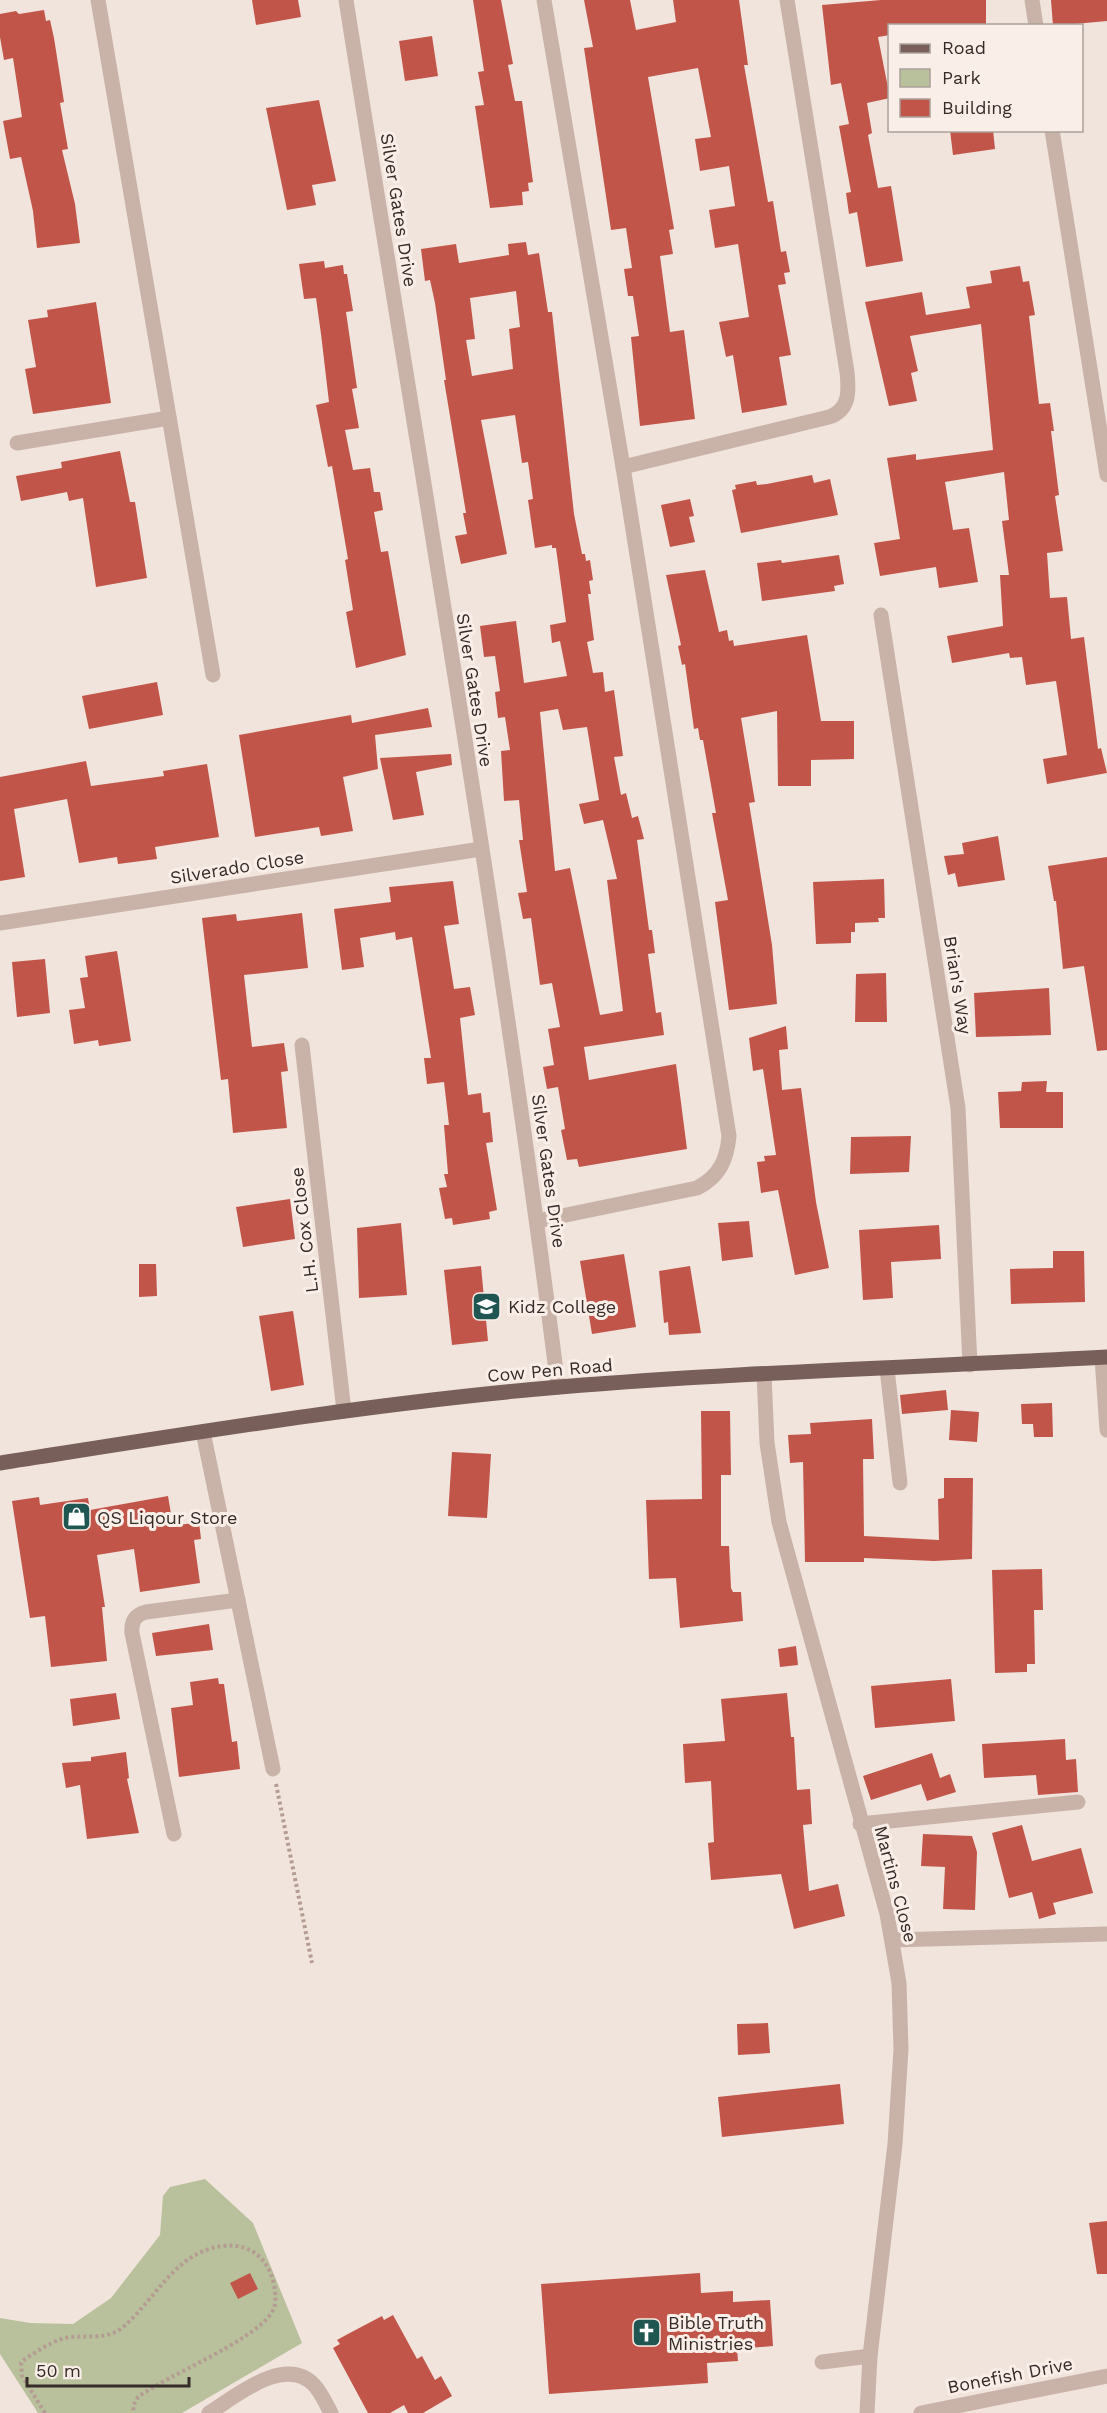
<svg xmlns="http://www.w3.org/2000/svg" width="1107" height="2413" font-family="'Work Sans',sans-serif">
<rect width="100%" height="100%" fill="#f1e4dc"/>
<path fill="#b9c09c" d="M205,2179L253,2223L302,2343L182,2413H38L0,2354V2318L30,2323L73,2324L111,2298L160,2235L163,2196L170,2187Z"/>
<g fill="#c25549" fill-rule="evenodd">
<path d="M252,0H298L301,17L256,25Z"/>
<path d="M473,0H501L513,64L508,65L515,101H522L533,182L528,183L529,191L522,192L523,205L490,208L475,106L484,105L478,72L484,71Z"/>
<path d="M584,0H630L636,30L676,22L673,0H739L748,65H744L768,202L773,201L781,252L786,251L790,272L784,273L786,284L778,285L791,355L779,357L787,405L742,413L733,355L726,357L719,322L749,317L738,244L715,248L709,210L735,206L729,166L700,171L695,139L711,137L698,68L648,77L674,229L669,230L673,254L660,256L670,332L684,330L695,419L640,426L631,337L639,336L633,296H628L624,269L632,268L626,228L611,230L584,48L593,47Z"/>
<path d="M881,0H986V26H890V35L878,37L890,98L867,103L872,133L868,135L878,188L891,186L903,261L866,267L857,212L849,214L846,193L851,192L839,126L849,124L841,83L831,85L822,5Z"/>
<path d="M1051,0H1107V21L1053,26Z"/>
<path d="M44,10L46,21L50,20L54,38L64,102L60,103L68,149L62,150L75,204L80,243L37,248L33,211L21,157L10,159L3,121L22,117L13,58L4,60L0,37V14L16,11L19,14Z"/>
<path d="M432,36L438,76L405,81L399,41Z"/>
<path d="M319,100L336,181L312,185L316,205L287,210L266,108Z"/>
<path d="M950,130H993L995,149L953,155Z"/>
<path d="M526,242L528,255L539,253L548,312H552L574,514L582,554H585L586,561L590,560L593,580L589,581L591,594H588L594,640L587,642L593,673L603,672L605,692L614,690L623,756L614,757L621,795L626,793L632,818L638,816L644,839L637,840L649,930H652L655,953L648,954L656,1013L661,1012L664,1035L584,1047L589,1080L676,1064L687,1149L579,1167L577,1159L567,1160L561,1130L565,1129L558,1087L547,1089L543,1067L554,1065L548,1029L560,1027L552,983L540,985L531,918L523,919L518,893L527,892L519,840H523L519,800L504,801L501,751L510,750L505,717L498,718L495,692L500,691L495,656L484,657L480,626L516,621L524,683L567,676L560,641L552,643L550,625L566,622L556,548H552V545L535,548L528,500L533,499L528,462L522,463L515,415L481,420L507,554L461,564L455,536L467,534L463,513H466L444,380H446L435,303L430,280L425,281L421,249L456,244L459,263L509,255L508,244ZM516,291L520,327L509,329L513,369L472,376L466,340L475,339L470,298ZM558,709L563,730L587,727L599,800L579,804L584,824L603,820L617,879L607,880L623,1011L600,1015L570,868L555,871L540,712Z"/>
<path d="M324,261L325,268L343,265L344,274H347L353,311L346,312L357,388L352,389L359,428L345,430L353,470L370,468L374,492H380L383,510L374,512L381,552L388,551L406,655L356,668L346,612L353,610L345,560L348,559L332,466L328,467L316,405L329,402L321,334L316,298L304,299L299,264Z"/>
<path d="M1020,266L1023,282L1029,281L1035,315L1029,316L1039,404L1050,403L1054,431H1051L1059,495L1055,496L1063,551L1047,553L1050,598L1067,597L1071,639L1084,637L1098,749L1101,748L1107,773L1047,784L1043,759L1067,755L1056,681L1026,685L1022,657L1010,658L1009,653L952,663L947,636L1003,626L1000,575H1009L1002,521L1009,520L1004,472L945,482L953,530L969,528L978,582L939,588L936,567L880,576L874,543L900,539L887,458L916,454V460L993,450L981,324L910,336L918,371L911,373L917,401L889,406L865,302L922,292L926,315L970,308L966,287L992,283L990,271Z"/>
<path d="M96,302L111,403L33,414L25,369L36,367L28,320L48,317L47,310Z"/>
<path d="M120,451L130,502H135L147,578L96,587L83,498L69,501L67,492L21,501L16,476L62,468L61,462Z"/>
<path d="M812,475L814,483L830,479L838,515L741,533L732,490L736,489L735,485L756,481L757,485L767,484Z"/>
<path d="M690,499L694,516L689,517L695,542L670,547L661,505Z"/>
<path d="M839,555L844,584L834,586L835,591L762,601L757,563L781,560L782,563Z"/>
<path d="M705,570L719,632L727,630L729,641L733,640L734,646L807,635L821,721H854V759L811,760V786H778L777,711L741,718L755,802L749,803L772,945L777,1004L729,1010L715,902L728,900L712,813H716L703,740H700L698,728L694,729L685,664L682,665L678,646L681,645L666,575Z"/>
<path d="M157,682L163,715L89,729L82,696Z"/>
<path d="M428,708L432,727L375,735L378,769L343,777L353,831L321,836L319,827L255,837L239,735L351,715L352,723Z"/>
<path d="M451,754L452,765L416,772L424,815L393,820L380,758Z"/>
<path d="M86,761L91,786L164,776L163,771L207,764L219,837L155,847L157,859L118,864L117,857L79,863L67,799L14,809L25,877L0,881V777Z"/>
<path d="M998,836L1005,880L958,887L955,873L948,875L944,856L964,854L962,843Z"/>
<path d="M1107,857V1050L1097,1051L1084,966L1063,969L1056,901H1054L1048,866Z"/>
<path d="M884,879L885,918H878L879,922L855,923V932H851V943L816,944L813,882Z"/>
<path d="M453,881L459,924L444,926L454,989L470,987L475,1015L460,1018L468,1095L481,1093L483,1113L490,1112L493,1142L486,1143L497,1210L489,1212L490,1219L453,1225L452,1218L445,1219L439,1188L447,1187L444,1174H448L444,1125H449L444,1082L427,1084L424,1058H431L412,937L396,940L395,932L360,938L364,967L342,970L334,909L391,902L389,887Z"/>
<path d="M302,913L308,968L244,975L252,1047L284,1043L288,1071L281,1072L287,1128L233,1133L228,1079L221,1080L202,918L236,914L237,921Z"/>
<path d="M117,951L131,1041L99,1046L98,1040L74,1044L69,1010L85,1008L80,978L88,977L85,956Z"/>
<path d="M45,959L50,1013L17,1017L12,962Z"/>
<path d="M886,973L887,1022H855L856,974Z"/>
<path d="M1049,988L1051,1035L976,1037L974,993Z"/>
<path d="M786,1026L788,1049L779,1050L782,1090L801,1088L816,1202L829,1268L795,1275L778,1190L761,1193L757,1162L765,1161L764,1156L776,1155L763,1069L753,1071L749,1038Z"/>
<path d="M1047,1081L1046,1092H1063V1128H1000L998,1092L1021,1091L1022,1082Z"/>
<path d="M911,1136L909,1172L850,1174L851,1137Z"/>
<path d="M290,1199L295,1239L243,1247L236,1207Z"/>
<path d="M749,1221L753,1257L722,1261L718,1223Z"/>
<path d="M401,1223L407,1295L359,1298L357,1228Z"/>
<path d="M939,1225L941,1259L891,1262L893,1298L863,1300L859,1230Z"/>
<path d="M1053,1251H1084L1085,1302L1011,1304L1010,1269L1053,1268Z"/>
<path d="M624,1254L636,1327L592,1334L580,1261Z"/>
<path d="M139,1264H156L157,1296L139,1297Z"/>
<path d="M481,1266L488,1341L452,1345L444,1270Z"/>
<path d="M690,1266L701,1333L669,1335L668,1322L664,1323L659,1271Z"/>
<path d="M293,1311L304,1385L271,1391L259,1316Z"/>
<path d="M946,1390L948,1410L902,1414L900,1395Z"/>
<path d="M1052,1403L1053,1437H1034L1033,1424H1022L1021,1404Z"/>
<path d="M951,1410L979,1412L977,1442L949,1440Z"/>
<path d="M701,1411H730L731,1475H721V1546H729L731,1588L733,1592H741L743,1621L680,1628L676,1578L649,1579L646,1500L702,1499Z"/>
<path d="M872,1419L874,1459H863L864,1536L939,1540L938,1499L944,1498V1478H973L972,1559L934,1561L864,1558V1562H805L803,1462L790,1463L788,1435L811,1434L810,1423Z"/>
<path d="M452,1452L491,1454L487,1518L448,1516Z"/>
<path d="M168,1496L173,1526L199,1522L201,1539L194,1540L200,1583L140,1592L134,1549L97,1555L105,1607H102L107,1661L51,1667L45,1616L30,1618L12,1501L39,1497L40,1505L88,1498L90,1510Z"/>
<path d="M1042,1569L1043,1610H1034L1035,1664H1027V1672L995,1673L992,1570Z"/>
<path d="M209,1624L213,1650L156,1656L152,1633Z"/>
<path d="M796,1646L798,1665L780,1667L778,1649Z"/>
<path d="M218,1678L219,1684H224L232,1742L237,1741L240,1769L179,1777L171,1708L193,1705L190,1682Z"/>
<path d="M951,1679L955,1721L875,1728L871,1686Z"/>
<path d="M116,1693L120,1719L73,1726L70,1699Z"/>
<path d="M787,1693L791,1737H794L797,1790L810,1789L812,1824L803,1825L809,1891L838,1884L845,1916L794,1929L781,1874L711,1880L708,1843L714,1842L711,1781L685,1783L683,1744L725,1741L721,1699Z"/>
<path d="M1065,1739L1066,1760L1076,1759L1078,1792L1038,1795L1036,1775L984,1778L982,1744Z"/>
<path d="M126,1752L129,1778L127,1779L139,1833L87,1839L80,1785L66,1788L62,1763L91,1761V1757Z"/>
<path d="M932,1753L940,1778L950,1774L956,1792L927,1801L921,1784L871,1800L863,1776Z"/>
<path d="M1022,1825L1032,1861L1081,1848L1093,1893L1053,1903L1056,1914L1039,1919L1032,1892L1009,1898L992,1833Z"/>
<path d="M923,1834L972,1836L977,1852L975,1910L943,1909L945,1867L921,1866Z"/>
<path d="M768,2023L770,2053L738,2055L737,2024Z"/>
<path d="M840,2084L844,2124L722,2137L718,2097Z"/>
<path d="M1107,2221V2274H1097L1089,2223Z"/>
<path d="M250,2273L258,2289L238,2299L230,2283Z"/>
<path d="M700,2273L701,2293L733,2291V2302L770,2300L773,2346L737,2349L738,2361L707,2363L708,2383L549,2394L541,2284Z"/>
<path d="M393,2315L417,2359L422,2356L435,2380L441,2376L452,2396L423,2413H408L404,2405L390,2413H368L333,2348L340,2344L337,2340L346,2335L382,2316L384,2320Z"/>
</g>
<g fill="none" stroke-linecap="round" stroke-linejoin="round">
<g stroke="#b59c93" stroke-width="4" stroke-dasharray="3 3" stroke-linecap="butt">
<path d="M276,1784L312,1963"/>
<path d="M45,2413L22,2376L21,2363L25,2359C38,2351 50,2342 65,2338C83,2334 106,2341 122,2328C152,2303 171,2261 209,2249C241,2239 267,2251 274,2285C276,2295 277,2306 270,2315C249,2343 170,2374 138,2397L133,2406L134,2413"/>
</g>
<g stroke="#c9b3a8" stroke-width="15">
<path d="M98,0L213,675"/>
<path d="M346,0C419,462 500,923 558,1387"/>
<path d="M1032,0L1036,26"/>
<path d="M1052,130L1107,475"/>
<path d="M17,443L169,418"/>
<path d="M623,467L829,417C850,410 849,391 847,372L787,0"/>
<path d="M881,615L958,1108L970,1365"/>
<path d="M0,923L481,849"/>
<path d="M302,1045L344,1411"/>
<path d="M537,1221L697,1188C719,1177 727,1160 729,1136L623,467L544,0"/>
<path d="M1102,1358L1107,1430"/>
<path d="M887,1369L900,1483"/>
<path d="M764,1374L767,1443L779,1522L887,1914L899,1983L901,2049L895,2144L870,2356L867,2413"/>
<path d="M203,1432L273,1769"/>
<path d="M860,1824L1078,1802"/>
<path d="M174,1834L132,1633C131,1622 135,1615 146,1612L238,1600"/>
<path d="M892,1940L1107,1934"/>
<path d="M822,2362L870,2356"/>
<path d="M209,2413C235,2397 285,2354 314,2385C321,2392 326,2404 331,2413"/>
<path d="M921,2413L1107,2376"/>
</g>
<path stroke="#785f5a" stroke-width="15" d="M0,1463C186,1434 372,1403 560,1387C742,1372 925,1367 1107,1357"/>
</g>
<defs>
<symbol id="school-square" viewBox="-11 -11 22 22"><rect x="-9" y="-9" width="18" height="18" rx="4" fill="#1f5652" stroke="#f9efe8"/><path d="M0-5L7-2L0 1L-7-2ZM-4 1L0 2.5L4 1V4Q0 6-4 4Z" fill="#fff"/></symbol>
<symbol id="shop-square" viewBox="-11 -11 22 22"><rect x="-9" y="-9" width="18" height="18" rx="4" fill="#1f5652" stroke="#f9efe8"/><path d="M-5-2.5h2.3a2.7 3.5 0 0 1 5.4 0H5L5.5 6h-11ZM-1.5-2.5h3a1.5 2.3 0 0 0-3 0Z" fill="#fff"/></symbol>
<symbol id="church-square" viewBox="-11 -11 22 22"><rect x="-9" y="-9" width="18" height="18" rx="4" fill="#1f5652" stroke="#f9efe8"/><path d="M-1.2-6h2.4v3.5h3.3v2.4h-3.3V6h-2.4V-.1h-3.3v-2.4h3.3Z" fill="#fff"/></symbol>
</defs>
<g fill-rule="evenodd">
<use href="#school-square" x="470" y="1290" width="33" height="33"/>
<use href="#shop-square" x="60" y="1500" width="33" height="33"/>
<use href="#church-square" x="630" y="2316" width="33" height="33"/>
</g>
<g text-anchor="middle" dominant-baseline="central" stroke-width="6" stroke-linejoin="round" paint-order="stroke">
<g font-size="18" fill="#362b28" stroke="#f9efe8">
<text transform="translate(399 210) rotate(81)">Silver Gates Drive</text>
<text transform="translate(475 690) rotate(81)">Silver Gates Drive</text>
<text transform="translate(237 867) rotate(-9)">Silverado Close</text>
<text transform="translate(958 985) rotate(81)">Brian's Way</text>
<text transform="translate(549 1171) rotate(82)">Silver Gates Drive</text>
<text transform="translate(304 1230) rotate(-97)">L.H. Cox Close</text>
<text transform="translate(550 1370) rotate(-5)">Cow Pen Road</text>
<text transform="translate(896 1884) rotate(75)">Martins Close</text>
<text transform="translate(1010 2375) rotate(-11)">Bonefish Drive</text>
</g>
<g font-size="18" fill="#362b28" stroke="#f9efe8" text-anchor="start">
<text x="508" y="1306">Kidz College</text>
<text x="97" y="1517">QS Liqour Store</text>
<text x="668" y="2322">Bible Truth<tspan x="668" dy="21">Ministries</tspan></text>
</g>
</g>
<rect x="888" y="24" width="195" height="108" fill="#f9efe8" stroke="#aba19b" stroke-width="1.5"/>
<rect x="900" y="44" width="30" height="9" fill="#785f5a" stroke="#aba19b" stroke-width="1.5"/>
<text x="942" y="54" font-size="18" fill="#362b28">Road</text>
<rect x="900" y="69" width="30" height="18" fill="#b9c09c" stroke="#aba19b" stroke-width="1.5"/>
<text x="942" y="84" font-size="18" fill="#362b28">Park</text>
<rect x="900" y="99" width="30" height="18" fill="#c25549" stroke="#aba19b" stroke-width="1.5"/>
<text x="942" y="114" font-size="18" fill="#362b28">Building</text>
<path d="M27 2377v9h162v-9" fill="none" stroke="#362b28" stroke-width="3"/>
<text x="36" y="2377" font-size="18" fill="#362b28" stroke="#f9efe8" stroke-width="4.5" paint-order="stroke">50 m</text>
</svg>
